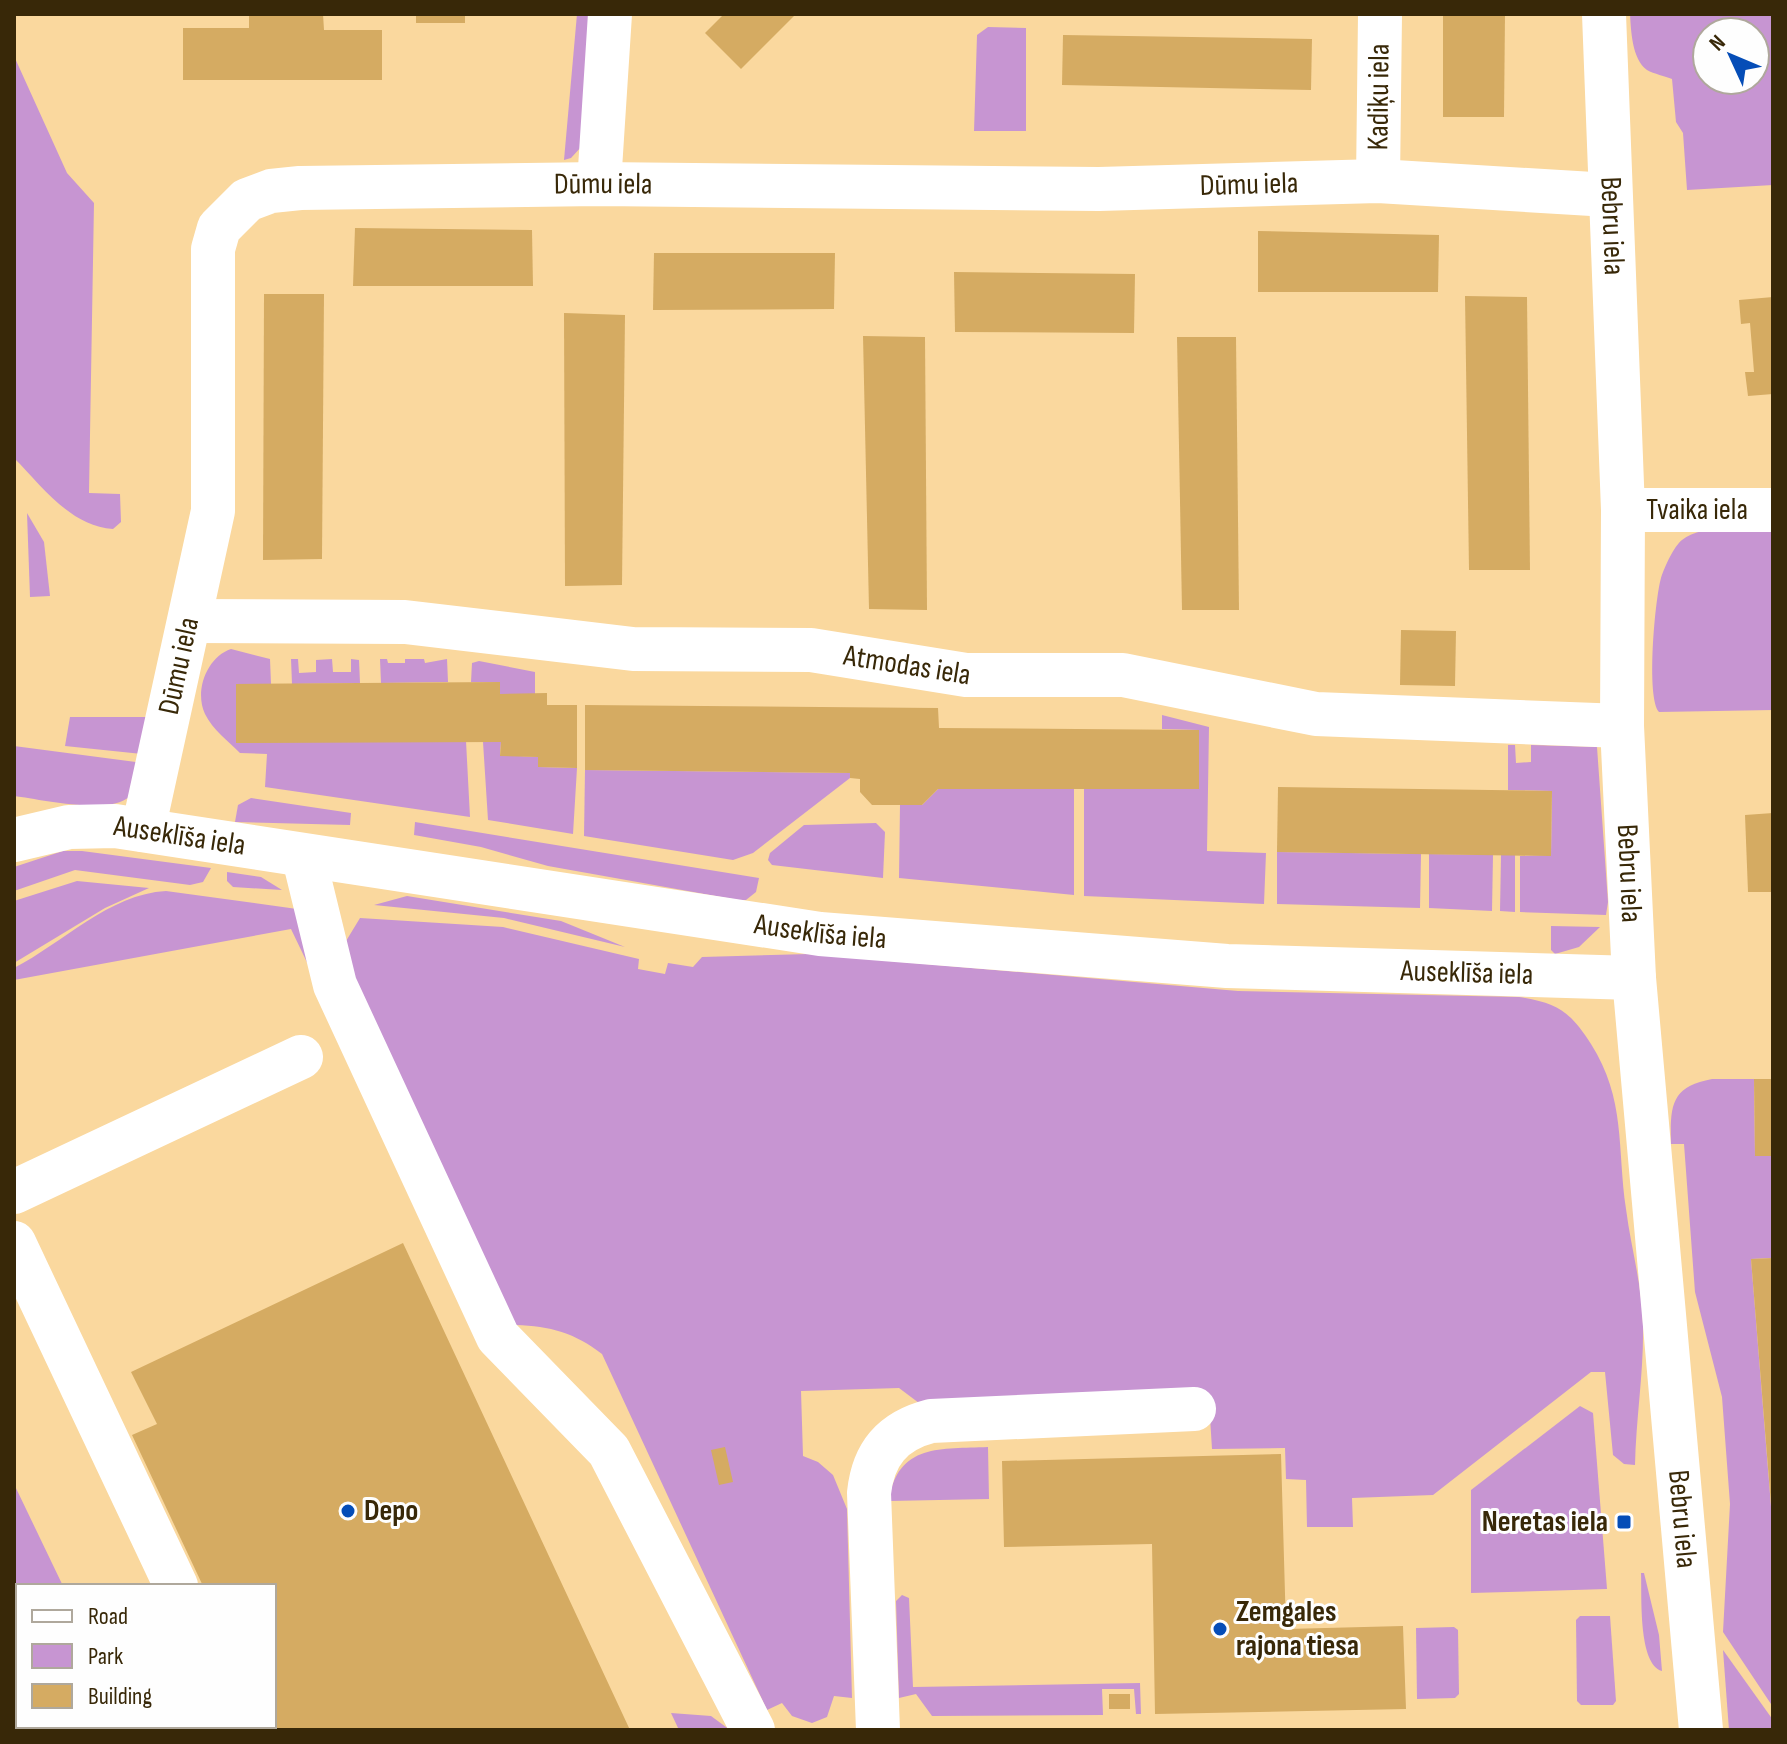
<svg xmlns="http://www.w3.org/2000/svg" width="1787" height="1744" font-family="'Sofia Sans Condensed',sans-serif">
<rect width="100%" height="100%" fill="#fad89e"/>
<g fill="#c795d2" fill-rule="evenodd">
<path d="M577,14H595L582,146L571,158L564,160Z"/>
<path d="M1630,14H1773V185L1687,190L1683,133L1676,122L1672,79C1665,76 1654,74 1647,70C1632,59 1631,31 1630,14ZM1707,32H1755V80H1707Z"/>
<path d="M988,27L1026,28V131H974L977,35Z"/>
<path d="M14,56L67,173L94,203L89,493L120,494L121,522L113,529C70,526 42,486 14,458Z"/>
<path d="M27,513L44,542L50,596L30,597Z"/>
<path d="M1773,530V710L1659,712C1646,697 1655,599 1661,578C1664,568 1674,546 1682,540C1702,523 1748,531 1773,530Z"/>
<path d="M231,649L270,659L271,684L466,741L470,817L265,787L267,754L240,753C228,741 213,730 205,714C194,691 207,657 231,649Z"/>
<path d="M291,659H298L299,673L316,672V660L332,659L333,672H351V659L359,660L360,683L292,684Z"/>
<path d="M380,659H387L388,663H405V659H424L425,663L447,659L448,682L381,683Z"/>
<path d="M479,661L535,672V694H500V682H471L472,663Z"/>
<path d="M1162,715L1209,727L1207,851L1266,853L1264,904L1084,896V789H1199L1198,730L1162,729Z"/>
<path d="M70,717H147L142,754L65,746Z"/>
<path d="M483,742H501L500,755L538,757V767L577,768L573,834L488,820Z"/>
<path d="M1508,745H1515L1516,763L1531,762V745L1597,747L1608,902L1606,915L1520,912V856L1551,855L1552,791L1508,790Z"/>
<path d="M14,746L151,764C144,774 138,787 130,796C110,816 40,799 14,796Z"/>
<path d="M585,770L850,773V778L753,853L733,860L584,836Z"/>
<path d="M938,789H1074V895L899,878L900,805H922Z"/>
<path d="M251,798L351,813L350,825L235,822L238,805Z"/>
<path d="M415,822L759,878L756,892L746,900H738L548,866L481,847L414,835Z"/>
<path d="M876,823L885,832L883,878L772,865L768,860L770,853L804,825Z"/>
<path d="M63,851H82L211,868L203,882L190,885L75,870L14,891V867Z"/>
<path d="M1277,852L1421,854L1420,908L1277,904Z"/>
<path d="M1429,854L1493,855L1492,911L1429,908Z"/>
<path d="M1501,855H1515V912L1500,911Z"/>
<path d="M227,872L261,877L282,890L233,887L227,881Z"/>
<path d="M77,881L149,888L105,908L14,963V901Z"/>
<path d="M166,891L297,909L314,977L291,929L14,980V968C63,943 109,894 166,891Z"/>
<path d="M407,896L561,921L625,947L504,918L374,905Z"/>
<path d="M360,918L503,927L639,959L638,969L665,974L668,963L693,967L702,957L809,954L1238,991L1519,997C1557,1003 1570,1011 1591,1044C1626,1099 1617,1148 1626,1209C1631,1248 1642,1285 1643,1324C1644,1371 1636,1418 1635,1465L1624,1464L1613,1455L1605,1372H1591L1433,1495L1352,1498L1353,1527H1307L1306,1480L1286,1479L1285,1448L1212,1449L1209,1401L923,1406L899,1388L801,1391L803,1456L818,1462L833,1475L847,1509L852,1698L834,1696L827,1717L812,1723L792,1716L782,1703L767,1710L602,1354C575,1333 550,1326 516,1325L348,1000L343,946Z"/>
<path d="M1551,926L1600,927L1579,947L1555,954L1551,950Z"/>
<path d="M1712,1079H1754L1755,1156H1773V1258L1751,1259L1773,1531V1707L1723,1632L1730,1504L1722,1397L1695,1292L1684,1144H1671C1670,1105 1671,1087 1712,1079Z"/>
<path d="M1580,1406L1593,1413L1607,1589L1471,1593V1490Z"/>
<path d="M988,1447L989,1499L889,1501C897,1443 942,1449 988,1447Z"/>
<path d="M14,1484L63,1586H18V1685L14,1677Z"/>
<path d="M1641,1573H1644L1659,1635L1662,1671C1638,1664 1642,1596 1641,1573Z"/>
<path d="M902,1595L909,1598L913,1687L1140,1683L1141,1714H1136L1134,1689H1102L1103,1715L932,1716L916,1694L899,1698L896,1601Z"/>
<path d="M1580,1616H1610L1616,1701L1613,1705H1581L1577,1701L1576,1620Z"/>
<path d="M1454,1627L1458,1630L1459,1694L1455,1698L1417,1699L1416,1628Z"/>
<path d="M1723,1650L1773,1720V1730H1729Z"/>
<path d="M671,1713L711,1716L730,1730H679Z"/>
</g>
<g fill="#d5ab62">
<path d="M249,14H323L324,30H382V80H183V28H249Z"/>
<rect x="416" y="14" width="49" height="9"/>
<path d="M724,14H796L741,69L705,33Z"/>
<path d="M1443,14H1505L1504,117H1443Z"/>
<path d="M1063,35L1312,39L1311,90L1062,85Z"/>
<path d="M355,228L532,230L533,286H353Z"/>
<path d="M1258,231L1439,235L1438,292H1258Z"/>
<path d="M654,253H835L834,309L653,310Z"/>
<path d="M954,272L1135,274L1134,333L955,332Z"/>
<path d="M264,294H324L322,559L263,560Z"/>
<path d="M1465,296L1527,297L1530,570H1469Z"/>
<path d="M1773,297V394L1748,396L1745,372H1754L1750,323L1741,324L1739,300Z"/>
<path d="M564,313L625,315L622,585L565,586Z"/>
<path d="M863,336L925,337L927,610L869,609Z"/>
<path d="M1177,337H1236L1239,610H1182Z"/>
<path d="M1401,630L1456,631L1455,686L1400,685Z"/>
<path d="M500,682V694L547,693V705H577V768L538,767V757L500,756L501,742L236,743V684Z"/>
<path d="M585,705L938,708L939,728L1199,730V789H938L922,805H872L860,792V779L850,778V773L585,770Z"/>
<path d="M1278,787L1552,791L1551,856L1277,852Z"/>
<path d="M1773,813V892H1748L1745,815Z"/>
<path d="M1754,1079H1773V1156H1755Z"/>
<path d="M403,1243L630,1730H271L274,1586H203L132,1435L157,1424L131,1372Z"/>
<path d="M1773,1258V1504H1771L1751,1259Z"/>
<path d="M725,1447L733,1482L719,1485L711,1450Z"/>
<path d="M1281,1454L1286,1629L1403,1626L1406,1709L1155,1714L1152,1544L1004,1547L1002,1461Z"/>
<rect x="1109" y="1694" width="21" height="15"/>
</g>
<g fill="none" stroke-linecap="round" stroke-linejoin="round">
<g stroke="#fff" stroke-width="44">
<path id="s1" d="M1604,14L1623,510L1622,726L1634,978L1701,1730"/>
<path id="s2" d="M1378,181L1380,14"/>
<path d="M599,184L610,14"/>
<path id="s3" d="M1623,510H1773"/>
<path id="s4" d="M190,621L405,622L633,649L811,650L966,675H1123L1316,714L1622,726"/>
<path id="s5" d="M143,830L213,511V249L219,228L247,200L271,191L300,188L599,184L1099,189L1378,181L1609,195"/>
<path id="s6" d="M14,840L69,827L115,826L820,934L1227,966L1634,978"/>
<path d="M304,858L335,985L498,1337L609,1451L753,1730"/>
<path d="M14,1192L301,1057"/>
<path d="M14,1243L176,1586"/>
<path d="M241,1726L243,1730"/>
<path d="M878,1730L869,1493C873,1454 892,1431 931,1421L1194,1409"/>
</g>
</g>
<g fill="#054db7" stroke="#fefefe" stroke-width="3">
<circle cx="348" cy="1511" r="8"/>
<rect x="1616" y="1514" width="16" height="16" rx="4"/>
<circle cx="1220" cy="1629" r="8"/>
</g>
<g text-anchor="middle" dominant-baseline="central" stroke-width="6" stroke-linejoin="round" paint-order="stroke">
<g font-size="30" fill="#382808" stroke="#fefefe">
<text stroke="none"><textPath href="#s2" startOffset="84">Kadiķu iela</textPath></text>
<text stroke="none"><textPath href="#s5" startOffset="1654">Dūmu iela</textPath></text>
<text stroke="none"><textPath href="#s5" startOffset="1008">Dūmu iela</textPath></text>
<text stroke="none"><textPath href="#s1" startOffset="212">Bebru iela</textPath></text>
<text stroke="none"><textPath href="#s3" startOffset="74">Tvaika iela</textPath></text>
<text stroke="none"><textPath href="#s4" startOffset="720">Atmodas iela</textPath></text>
<text stroke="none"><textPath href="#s5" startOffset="168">Dūmu iela</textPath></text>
<text stroke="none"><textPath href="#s6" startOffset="168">Auseklīša iela</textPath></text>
<text stroke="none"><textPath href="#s1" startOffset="860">Bebru iela</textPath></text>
<text stroke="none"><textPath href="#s6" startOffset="816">Auseklīša iela</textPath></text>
<text stroke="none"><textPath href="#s6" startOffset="1464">Auseklīša iela</textPath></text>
<text stroke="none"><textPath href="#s1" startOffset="1508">Bebru iela</textPath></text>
</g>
<g font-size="30" font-weight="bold" fill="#382808" stroke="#fefefe" text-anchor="start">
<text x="364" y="1511">Depo</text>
<text x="1608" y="1522" text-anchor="end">Neretas iela</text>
<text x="1236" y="1612">Zemgales<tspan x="1236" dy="34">rajona tiesa</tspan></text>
</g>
</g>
<rect width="1787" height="1744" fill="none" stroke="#382808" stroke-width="32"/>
<rect x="16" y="1584" width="260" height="144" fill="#fefefe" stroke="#afa89c" stroke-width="2"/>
<rect x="32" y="1610" width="40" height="12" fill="#ffffff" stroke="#afa89c" stroke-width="2"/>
<text x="88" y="1624" font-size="24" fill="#382808">Road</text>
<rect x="32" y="1644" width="40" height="24" fill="#c795d2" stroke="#afa89c" stroke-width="2"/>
<text x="88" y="1664" font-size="24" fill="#382808">Park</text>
<rect x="32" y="1684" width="40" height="24" fill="#d5ab62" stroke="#afa89c" stroke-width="2"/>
<text x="88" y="1704" font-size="24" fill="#382808">Building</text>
<g transform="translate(1731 56) rotate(314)"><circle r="38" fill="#fefefe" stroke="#afa89c" stroke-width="2"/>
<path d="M0-6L14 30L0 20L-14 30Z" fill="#054db7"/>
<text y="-12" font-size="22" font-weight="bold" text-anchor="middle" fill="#382808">N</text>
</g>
</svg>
